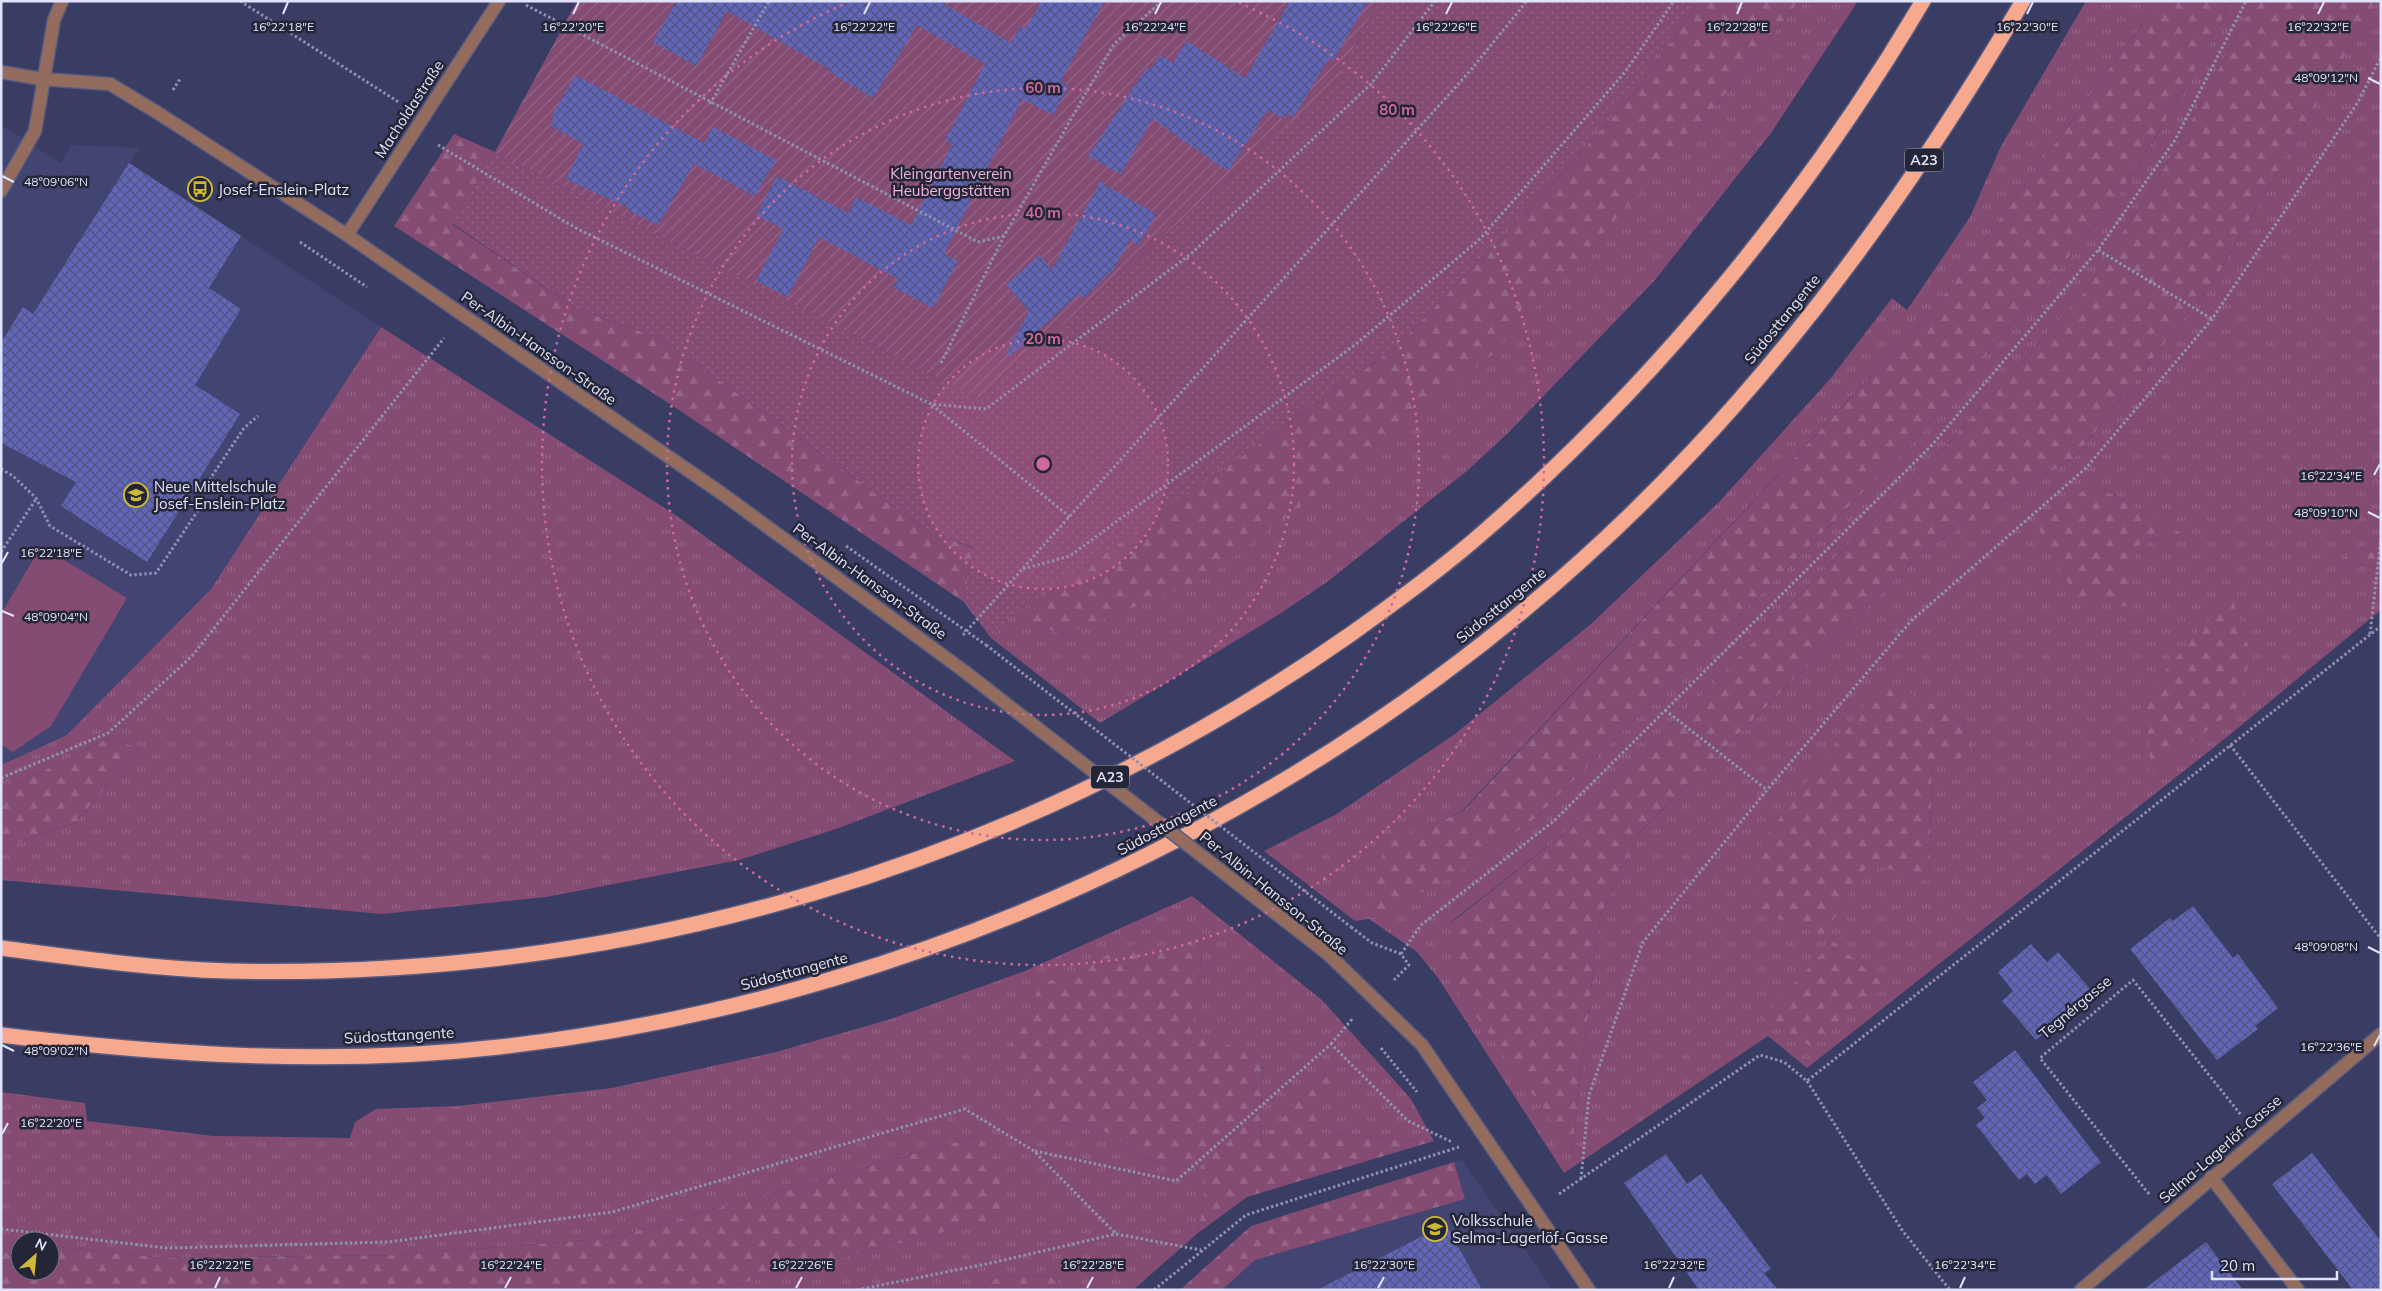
<svg xmlns="http://www.w3.org/2000/svg" width="2382" height="1291" font-family="Mulish,sans-serif">
<defs>
<pattern id="grass-tufts" width="24" height="20" patternUnits="userSpaceOnUse" patternTransform="scale(1.25)"><rect width="24" height="20" fill="#844b73"/><path d="M3 7l-1-3M5 7V3M7 7l1-3M15 17l-1-3M17 17v-4M19 17l1-3" fill="none" stroke="#956588"/></pattern>
<pattern id="forest-firs" width="22" height="20" patternUnits="userSpaceOnUse" patternTransform="scale(1.25)"><rect width="22" height="20" fill="#844b73"/><path d="M5 1l3.5 6h-7zM16 11l3.5 6h-7z" fill="#956588"/></pattern>
<pattern id="park-dots" width="8" height="8" patternUnits="userSpaceOnUse" patternTransform="scale(1.25)"><rect width="8" height="8" fill="#844b73"/><path d="M2 2h.1M6 6h.1" fill="none" stroke="#956588" stroke-width="1.8" stroke-linecap="round"/></pattern>
<pattern id="garden-furrows" width="10" height="10" patternUnits="userSpaceOnUse" patternTransform="scale(1.25)"><rect width="10" height="10" fill="#844b73"/><path d="M-1 1l2-2M0 10L10 0M9 11l2-2" fill="none" stroke="#956588"/></pattern>
<pattern id="building-cross-hatch" width="8" height="8" patternUnits="userSpaceOnUse" patternTransform="scale(1.25)"><rect width="8" height="8" fill="#6266b8"/><path d="M0 0l8 8M0 8l8-8" fill="none" stroke="#525582"/></pattern>
</defs>
<rect width="100%" height="100%" fill="#3a3d63"/>
<g fill="#424572">
<path d="M1,125L60,163L72,145L140,148L129,163L381,327L211,589L67,735L1,765Z"/>
<path d="M1462,1160L1553,1290H1222L1255,1260L1465,1199L1454,1162Z"/>
</g>
<g fill="url(#grass-tufts)" fill-rule="evenodd">
<path d="M1378,1H1700L1638,89L1532,207L1395,348L1017,617L1064,635L1695,132L1799,1H1858L1771,133L1655,280L1506,435L1467,471L1327,582L1278,615L1100,723L991,638L964,602L973,547L928,531L495,152L979,399L1334,85Z"/>
<path d="M2086,1H2159L1935,308L1461,812L1385,844L1538,816L1919,436L2115,201L2182,94L2232,1H2255L2177,148L2084,293L1951,441L1568,830L1451,922L1572,1149L1600,917L1639,833L1924,550L2076,456L2217,276L2376,1H2381V539L2336,562L2381,568V610L2227,737L1807,1068L1768,1036L1564,1173L1438,978L1417,952L1369,919L1355,921L1264,851L1335,815L1455,734L1591,624L1720,501L1830,379L1892,298L1907,310L1970,217L2001,146ZM2093,484L2180,533L2137,546ZM1961,718L1976,754L1932,763L1929,881L1869,862Z"/>
<path d="M381,327L674,514L1015,761L836,829L739,860L546,897L382,914L1,880V848L75,823L140,748L109,738L1,792V765L67,735L211,589Z"/>
<path d="M1192,896L1322,1000L1411,1099L1434,1141L1317,1133L1333,1065L1260,1143L1263,1060L1190,1028L1202,956L1046,1118L1112,1134L1141,1158L1209,1170L1198,1233L1133,1290H1059L1056,1277L1000,1275L981,1290H716L997,1218L978,1136L611,1238L400,1255L165,1258L50,1246V1241H20V1243L1,1241V1092L85,1103L87,1121L214,1136L350,1138L355,1122L376,1109L458,1106L612,1088L776,1052L891,1019L1025,971Z"/>
</g>
<g fill="url(#forest-firs)">
<path d="M1700,1H1799L1695,132L1492,355L1209,577L1064,635L1016,617L1395,348L1532,207L1638,89Z"/>
<path d="M2159,1H2232L2182,94L2115,201L1919,436L1538,816L1452,877L1369,919L1385,843L1462,812L1935,308Z"/>
<path d="M2255,1H2376L2217,276L2076,456L1924,550L1639,833L1600,917L1572,1149L1460,994L1451,923L1568,830L1951,441L2084,293L2177,148Z"/>
<path d="M454,134L495,152L452,224L575,308L662,339L928,531L973,548L964,602L670,404L394,226Z"/>
<path d="M2093,484L2181,533L2137,546L2128,607L2077,599L2036,524Z"/>
<path d="M2381,539V568L2335,562Z"/>
<path d="M2231,594L2250,652L2241,705L2151,772L2145,694Z"/>
<path d="M1883,680L1961,718L1976,754L1932,764L1929,881L1869,863L1823,935L1754,910L1761,843Z"/>
<path d="M109,738L140,748L75,823L1,848V792Z"/>
<path d="M1833,941L1886,986L1810,1046L1764,1017Z"/>
<path d="M1133,944L1202,955L1191,1028L1263,1060L1260,1142L1334,1064L1318,1133L1434,1141L1247,1197L1198,1233L1208,1170L1141,1158L1112,1134L1045,1118L1010,1045L1041,985Z"/>
<path d="M978,1136L1006,1171L998,1218L716,1290H1V1241L20,1243V1271H50V1246L165,1258L400,1255L611,1238Z"/>
<path d="M1454,1162L1465,1199L1255,1260L1222,1290H1180L1251,1226Z"/>
<path d="M1000,1275L1056,1277L1059,1290H981Z"/>
</g>
<path fill="url(#park-dots)" d="M1378,1H1694L1633,88L1527,207L1390,348L1011,617L991,638L964,602L973,547L928,531L662,339L575,308L452,223L495,152L979,399L1334,85Z"/>
<path fill="url(#garden-furrows)" d="M577,1H1378L1334,85L979,399L495,152Z"/>
<path fill="#844b73" d="M41,546L127,598L51,726L13,752L1,745V614Z"/>
<g fill="url(#building-cross-hatch)">
<path d="M676,1H939L1011,43L1020,26L1025,28L1030,22L1041,1H1104L1061,81L1069,86L1053,115L1022,99L944,254L958,261L933,308L893,287L898,279L819,237L788,297L756,281L783,229L756,215L777,176L848,213L856,197L911,225L952,144L945,140L985,64L917,25L873,98L828,71L829,69L727,11L696,66L653,42Z"/>
<path d="M1290,1H1368L1333,61L1329,58L1294,117L1287,113L1284,119L1268,110L1228,171L1152,119L1121,174L1088,156L1147,67L1150,70L1160,55L1173,63L1186,41L1245,78Z"/>
<path d="M575,75L704,143L713,127L776,160L755,196L694,164L658,225L627,210L629,208L566,179L583,144L550,125L553,119L551,117Z"/>
<path d="M129,163L241,236L209,288L241,309L195,385L240,414L147,562L61,506L76,482L1,443V343L23,307L33,314Z"/>
<path d="M1100,182L1156,214L1139,245L1130,240L1114,269L1083,299L1079,294L1010,356L1006,353L1029,311L1006,285L1039,255L1052,269Z"/>
<path d="M2193,906L2233,958L2238,954L2278,1008L2255,1026L2258,1029L2217,1060L2130,949L2170,918L2173,921Z"/>
<path d="M2031,944L2047,962L2058,952L2092,991L2036,1040L2002,1001L2013,991L1998,972Z"/>
<path d="M2015,1050L2101,1162L2061,1194L2047,1175L2035,1184L2027,1174L2019,1180L1976,1125L1985,1118L1977,1108L1987,1100L1973,1082Z"/>
<path d="M2312,1153L2381,1241V1290H2353L2272,1184Z"/>
<path d="M1666,1154L1687,1184L1701,1174L1771,1269L1764,1273L1778,1290H1699L1624,1183Z"/>
<path d="M1446,1224L1482,1290H1317Z"/>
<path d="M2206,1242L2243,1290H2143Z"/>
</g>
<g fill="none" stroke-linecap="round" stroke-linejoin="round">
<defs>
<g id="minor">
<path d="M1,72L42,79L110,84L158,113L347,235L724,495L964,671"/>
<path d="M1,191L35,131L54,20L62,1"/>
<path d="M347,235L499,1"/>
<path d="M1328,954L1422,1045L1589,1290"/>
<path d="M2211,1177L2298,1290"/>
<path d="M2081,1290L2381,1034"/>
</g>
<g id="highway">
<path d="M1,948C77,958 153,969 229,971C629,980 1023,864 1351,634C1397,601 1444,567 1487,529C1659,379 1807,197 1923,1"/>
<path d="M1,1035C166,1055 333,1066 499,1047C950,996 1382,783 1693,451C1821,315 1928,162 2023,1"/>
</g>
</defs>
<use href="#minor" stroke="#585b7e" stroke-width="15"/>
<use href="#highway" stroke="#585b7e" stroke-width="18"/>
<g stroke="#8e91b0" stroke-width="3" stroke-dasharray="2.5 2.5" stroke-linecap="butt">
<path d="M240,1L400,103"/>
<path d="M526,5L978,242L1004,236L1114,44L1162,1"/>
<path d="M173,90L180,79"/>
<path d="M710,104L769,1"/>
<path d="M438,145L574,227L931,404L986,409L1192,253L1371,84L1435,1"/>
<path d="M300,242L367,287"/>
<path d="M2098,250L2212,319"/>
<path d="M941,363L1004,236"/>
<path d="M932,405L1070,517"/>
<path d="M1,469L13,476L36,498L50,526L131,575L156,573L201,506L206,485L244,428L258,416"/>
<path d="M846,546L986,645"/>
<path d="M1,552L36,499"/>
<path d="M1023,569L1070,556L1356,344L1480,239L1625,72L1674,1"/>
<path d="M2370,634L2381,538"/>
<path d="M963,635L1470,71L1527,1"/>
<path d="M1665,710L1767,790"/>
<path d="M2230,745L2381,939"/>
<path d="M1,778L108,733L192,656L444,338"/>
<path d="M1351,927L1372,943L1401,954L1409,965L1394,980"/>
<path d="M1401,954L1421,925L1555,820L1932,445L2098,250L2175,140L2246,1"/>
<path d="M1331,1044L1353,1018"/>
<path d="M1381,1048L1417,1092"/>
<path d="M1807,1081L1902,1230L1950,1290"/>
<path d="M1035,1151L1176,1181L1331,1044L1408,1121L1452,1142"/>
<path d="M1581,1179L1589,1095L1643,942L1767,790L1911,621L2086,468L2212,319L2358,102L2381,57"/>
<path d="M1559,1194L1760,1055L1784,1062L1807,1081L2381,626"/>
<path d="M2149,1194L2040,1058L2133,980L2241,1115"/>
<path d="M1,1229L167,1248L388,1242L612,1212L965,1109L1034,1151L1116,1234"/>
<path d="M857,1290L991,1263L1116,1234L1201,1250"/>
<path d="M1154,1290L1246,1215L1459,1147"/>
</g>
<use href="#minor" stroke="#946c5e" stroke-width="12"/>
<use href="#highway" stroke="#f7a98f" stroke-width="15"/>
<defs>
<path id="minor-bridge" d="M964,671L1328,954"/>
</defs>
<use href="#minor-bridge" stroke="#585b7e" stroke-width="15" stroke-linecap="butt"/>
<path stroke="#8e91b0" stroke-width="3" stroke-dasharray="2.5 2.5" stroke-linecap="butt" d="M986,645L1351,927"/>
<use href="#minor-bridge" stroke="#946c5e" stroke-width="12"/>
</g>
<path fill="none" stroke="#e0e3fb" stroke-width="2" d="M283,14L288,2M573,14L579,2M864,14L870,2M1155,14L1161,2M1446,14L1452,2M1737,14L1742,2M2027,14L2033,2M2318,14L2324,2M2368,78L2380,84M2,176L14,182M2374,475L2380,464M2368,512L2380,518M2,563L8,552M2,611L14,616M2368,947L2380,953M2,1045L14,1051M2374,1046L2380,1035M2,1134L8,1123M215,1288L220,1277M505,1288L511,1277M796,1288L802,1277M1087,1288L1093,1277M1378,1288L1384,1277M1669,1288L1674,1277M1960,1288L1965,1277"/>
<circle cx="1043" cy="464" r="125" fill="#ce699b" fill-opacity=".12"/>
<g fill="none" stroke="#ce699b" stroke-width="2.5" stroke-dasharray="2.5 5">
<circle cx="1043" cy="464" r="125"/>
<circle cx="1043" cy="464" r="251"/>
<circle cx="1043" cy="464" r="376"/>
<path d="M1239 3A501 501 0 1 1 847 3"/>
</g>
<defs>
<symbol id="bus-ring" viewBox="-11 -11 22 22"><circle r="9.5" fill="#242637" stroke="#ceb837" stroke-width="1.5"/><path d="M-5-6H5V4H4V6H2V4H-2V6H-4V4H-5ZM-3.5-4V0h7V-4ZM-3.5 1.2v1.5H-2V1.2ZM2 1.2v1.5H3.5V1.2Z" fill="#ceb837"/></symbol>
<symbol id="school-ring" viewBox="-11 -11 22 22"><circle r="9.5" fill="#242637" stroke="#ceb837" stroke-width="1.5"/><path d="M0-5L7-2L0 1L-7-2ZM-4 1L0 2.5L4 1V4Q0 6-4 4Z" fill="#ceb837"/></symbol>
</defs>
<g fill-rule="evenodd">
<use href="#bus-ring" x="186" y="175" width="28" height="28"/>
<use href="#school-ring" x="122" y="481" width="28" height="28"/>
<use href="#school-ring" x="1421" y="1215" width="28" height="28"/>
</g>
<g text-anchor="middle" dominant-baseline="central" stroke-width="5" stroke-linejoin="round" paint-order="stroke">
<g fill="#242637" stroke="#a8aac0" stroke-width="1">
<rect x="1905" y="148.5" width="38" height="23" rx="4"/>
<rect x="1091" y="765.5" width="38" height="23" rx="4"/>
</g>
<g font-size="14" font-weight="bold" fill="#e0e3fb">
<text x="1924" y="160">A23</text>
<text x="1110" y="777">A23</text>
</g>
<g font-size="15" fill="#e0e3fb" stroke="#242637">
<text transform="translate(409 109) rotate(-57)">Macholdastraße</text>
<text transform="translate(1782 319) rotate(-51)">Südosttangente</text>
<text transform="translate(539 348) rotate(35)">Per-Albin-Hansson-Straße</text>
<text transform="translate(870 581) rotate(36)">Per-Albin-Hansson-Straße</text>
<text transform="translate(1501 605) rotate(-39)">Südosttangente</text>
<text transform="translate(1167 825) rotate(-28)">Südosttangente</text>
<text transform="translate(1274 893) rotate(39)">Per-Albin-Hansson-Straße</text>
<text transform="translate(794 971) rotate(-15)">Südosttangente</text>
<text transform="translate(2075 1007) rotate(-40)">Tegnérgasse</text>
<text transform="translate(399 1035) rotate(-3)">Südosttangente</text>
<text transform="translate(2220 1149) rotate(-41)">Selma-Lagerlöf-Gasse</text>
</g>
<g font-size="15" fill="#f4b4df" stroke="#242637">
<text x="951" y="173">Kleingartenverein<tspan x="951" dy="17">Heuberggstätten</tspan></text>
</g>
<g font-size="15" fill="#e0e3fb" stroke="#242637" text-anchor="start">
<text x="218" y="189">Josef-Enslein-Platz</text>
<text x="154" y="486">Neue Mittelschule<tspan x="154" dy="17">Josef-Enslein-Platz</tspan></text>
<text x="1452" y="1220">Volksschule<tspan x="1452" dy="17">Selma-Lagerlöf-Gasse</tspan></text>
</g>
</g>
<g font-size="12" text-anchor="middle" fill="#e0e3fb" stroke="#242637" stroke-width="5" stroke-linejoin="round" paint-order="stroke">
<text x="283" y="31">16°22'18"E</text>
<text x="573" y="31">16°22'20"E</text>
<text x="864" y="31">16°22'22"E</text>
<text x="1155" y="31">16°22'24"E</text>
<text x="1446" y="31">16°22'26"E</text>
<text x="1737" y="31">16°22'28"E</text>
<text x="2027" y="31">16°22'30"E</text>
<text x="2318" y="31">16°22'32"E</text>
<text x="2326" y="82">48°09'12"N</text>
<text x="56" y="186">48°09'06"N</text>
<text x="2331" y="480">16°22'34"E</text>
<text x="2326" y="517">48°09'10"N</text>
<text x="51" y="557">16°22'18"E</text>
<text x="56" y="621">48°09'04"N</text>
<text x="2326" y="951">48°09'08"N</text>
<text x="2331" y="1051">16°22'36"E</text>
<text x="56" y="1055">48°09'02"N</text>
<text x="51" y="1127">16°22'20"E</text>
<text x="220" y="1269">16°22'22"E</text>
<text x="511" y="1269">16°22'24"E</text>
<text x="802" y="1269">16°22'26"E</text>
<text x="1093" y="1269">16°22'28"E</text>
<text x="1384" y="1269">16°22'30"E</text>
<text x="1674" y="1269">16°22'32"E</text>
<text x="1965" y="1269">16°22'34"E</text>
</g>
<circle cx="1043" cy="464" r="8" fill="#ce699b" stroke="#242637" stroke-width="2.5"/>
<g font-size="15" text-anchor="middle" font-weight="bold" fill="#ce699b" stroke="#242637" stroke-width="5" stroke-linejoin="round" paint-order="stroke">
<text x="1043" y="93">60 m</text>
<text x="1397" y="115">80 m</text>
<text x="1043" y="218">40 m</text>
<text x="1043" y="344">20 m</text>
</g>
<rect width="2382" height="1291" fill="none" stroke="#e0e3fb" stroke-width="5"/>
<g transform="translate(35 1256) rotate(27)"><circle r="24" fill="#242637" stroke="#6f7285"/>
<path d="M0-4L9 19L0 12L-9 19Z" fill="#ceb837"/>
<text y="-8" font-size="14" font-weight="bold" text-anchor="middle" fill="#e0e3fb">N</text>
</g>
<path d="M2212 1271v8h125v-8" fill="none" stroke="#e0e3fb" stroke-width="2.5"/>
<text x="2220" y="1271" font-size="15" fill="#e0e3fb" stroke="#242637" stroke-width="4" paint-order="stroke">20 m</text>
</svg>
